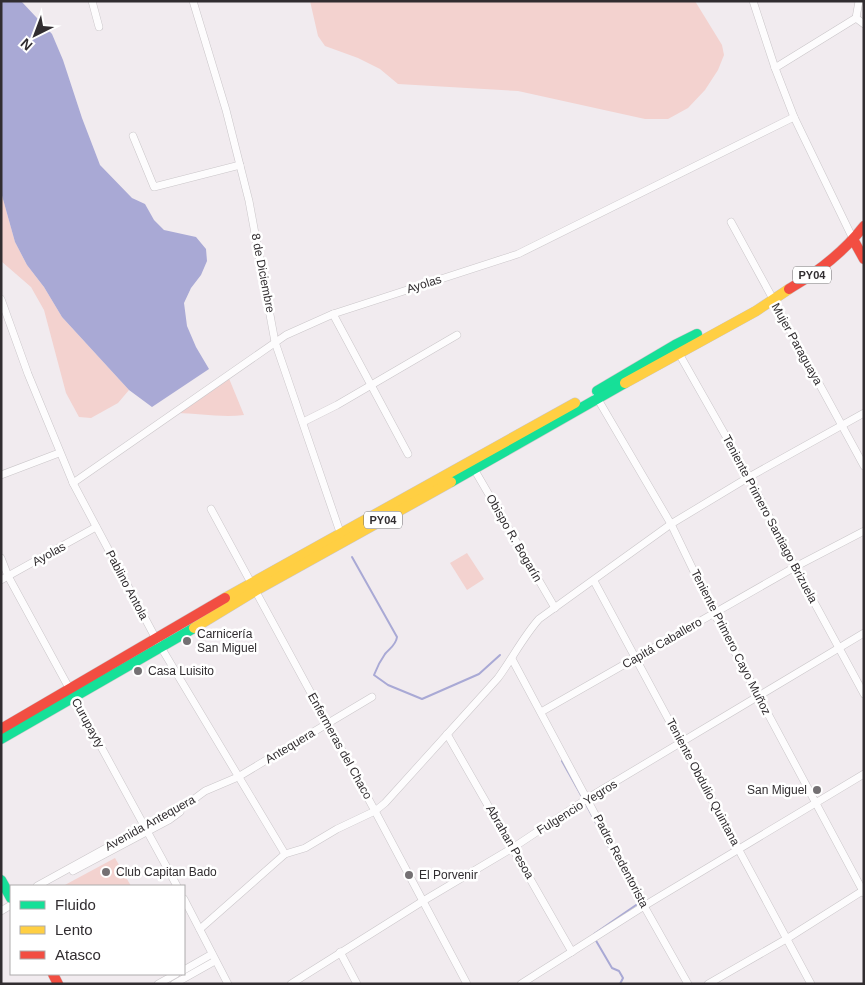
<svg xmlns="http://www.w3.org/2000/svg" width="865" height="985" font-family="Helvetica,sans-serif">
<rect width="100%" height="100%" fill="#f1ebef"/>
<g fill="#f3d2cf">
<path d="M310,1H695L722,45L724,55L718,70L705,90L688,108L668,119H645L518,91L398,84L380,69L358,58L325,46L318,36Z"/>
<path d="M1,192L15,242L27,265L44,287L62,317L129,390L118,403L91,418L79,417L66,393L44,310L31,287L1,261Z"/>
<path d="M228,376L244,415C221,418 198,413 176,413Z"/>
<path d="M467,553L484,579L467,590L450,563Z"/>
<path d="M115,858L131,886H63Z"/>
</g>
<path fill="#a9a9d5" d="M1,1H21L52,34L63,60L82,118L100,165L132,198L145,204L154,220L164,230L196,237L206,249L207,261L201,275L191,288L184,303L187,326L196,347L209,369L152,407L129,390L62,317L44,287L27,265L15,242L1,192Z"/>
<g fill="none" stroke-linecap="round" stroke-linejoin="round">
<g stroke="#a9a9d5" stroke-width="2">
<path d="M352,557L397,637C396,645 390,648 385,654C380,661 377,667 374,675L388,685L422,699L479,674L500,655"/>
<path d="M562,761L581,795"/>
<path d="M587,806L620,868"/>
<path d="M594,934L639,903"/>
<path d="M595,939L612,968L619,971L623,978L620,984"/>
</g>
<defs>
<g id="street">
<path d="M92,1L99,27"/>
<path d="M193,1L226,110L249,201L275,342L341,535"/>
<path d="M753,1L775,68L794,117L854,241"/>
<path d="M856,18L864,24"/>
<path d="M775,68L856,18L859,1"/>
<path d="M133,136L154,187L240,165"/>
<path d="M731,222L864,466"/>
<path d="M1,299L28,374L73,483L156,639L285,854"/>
<path d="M333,314L408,454"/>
<path d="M677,350L749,477L795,567L864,694"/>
<path d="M596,396L671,524L714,613L864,893"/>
<path d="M303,422L337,405L457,335"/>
<path d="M474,469L555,608"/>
<path d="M1,475L59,453"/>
<path d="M73,483L286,335L333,314L518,254L794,117"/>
<path d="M211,509L375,811L467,984"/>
<path d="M1,558L8,576L177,886"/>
<path d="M1,580L96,527"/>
<path d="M594,581L811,984"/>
<path d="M512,659L644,906L688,984"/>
<path d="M541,712L795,567L864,531"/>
<path d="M447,734L572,952"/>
<path d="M73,871L169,820L180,812"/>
<path d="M37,886L166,815L182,808L205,791L238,777L372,697"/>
<path d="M184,899L228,984"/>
<path d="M1,911L11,905"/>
<path d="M200,929L285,854L305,848L337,829L375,811L385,803L498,678C512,659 523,637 539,619L671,524L749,477L864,413"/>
<path d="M340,952L357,984"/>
<path d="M184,970L212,954"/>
<path d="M158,984L176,974"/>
<path d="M174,984L215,961"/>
<path d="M291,984L423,901L514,847L588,798L864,633"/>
<path d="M521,984L644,906L864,774"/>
<path d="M708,984L788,938L864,890"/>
</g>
<g id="fast">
<path d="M597,391L675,345L697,334"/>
<path d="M451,482L625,383"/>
<path d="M1,739L194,628"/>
<path d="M1,880L11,898"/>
</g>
<g id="slow">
<path d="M625,383L756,311L789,289"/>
<path d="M225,598L575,403"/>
<path d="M194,628L255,591L451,482"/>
</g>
<g id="jam">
<path d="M854,241L864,259"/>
<path d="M789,289C818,272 843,253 864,226"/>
<path d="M1,729L225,598"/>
<path d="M53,974L58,984"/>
</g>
</defs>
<use href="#street" stroke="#cac6c9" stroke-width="8"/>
<use href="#fast" stroke="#cac6c9" stroke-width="11"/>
<use href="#slow" stroke="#cac6c9" stroke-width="11"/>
<use href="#jam" stroke="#cac6c9" stroke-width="11"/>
<use href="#street" stroke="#fdfcfd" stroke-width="7"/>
<use href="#fast" stroke="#16e098" stroke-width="10"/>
<use href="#slow" stroke="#ffcf43" stroke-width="10"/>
<use href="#jam" stroke="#f24e42" stroke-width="10"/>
</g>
<g fill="#747073" stroke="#fff" stroke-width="2">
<circle cx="187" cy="641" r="5"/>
<circle cx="138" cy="671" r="5"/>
<circle cx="817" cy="790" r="5"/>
<circle cx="106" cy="872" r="5"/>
<circle cx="409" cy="875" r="5"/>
</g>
<g text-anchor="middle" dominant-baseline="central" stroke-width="5" stroke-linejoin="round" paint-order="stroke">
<g fill="#fff" stroke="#6f6c6e" stroke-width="1">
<rect x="793" y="266.5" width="38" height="17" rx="4"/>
<rect x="364" y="511.5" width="38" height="17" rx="4"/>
</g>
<g font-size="11" font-weight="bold" fill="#312d30">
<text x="812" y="275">PY04</text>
<text x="383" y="520">PY04</text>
</g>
<g font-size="12" fill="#312d30" stroke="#fff">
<text transform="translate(263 273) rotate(79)">8 de Diciembre</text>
<text transform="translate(424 284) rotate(-18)">Ayolas</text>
<text transform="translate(797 344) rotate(61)">Mujer Paraguaya</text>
<text transform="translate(770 519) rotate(62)">Teniente Primero Santiago Brizuela</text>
<text transform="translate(514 538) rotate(60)">Obispo R. Bogarín</text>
<text transform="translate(49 554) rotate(-29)">Ayolas</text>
<text transform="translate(127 585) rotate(62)">Pablino Antola</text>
<text transform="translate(731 642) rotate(63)">Teniente Primero Cayo Muñoz</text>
<text transform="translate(662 643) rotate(-30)">Capitá Caballero</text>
<text transform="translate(88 723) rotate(61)">Curupayty</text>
<text transform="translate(290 746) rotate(-31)">Antequera</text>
<text transform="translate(340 746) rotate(61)">Enfermeras del Chaco</text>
<text transform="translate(703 782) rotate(62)">Teniente Obdulio Quintana</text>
<text transform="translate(577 807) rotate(-32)">Fulgencio Yegros</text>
<text transform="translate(150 823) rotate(-29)">Avenida Antequera</text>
<text transform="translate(510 842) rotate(60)">Abrahan Pesoa</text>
<text transform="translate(621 861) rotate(62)">Padre Redentorista</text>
</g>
<g font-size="12" fill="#312d30" stroke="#fff" text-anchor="start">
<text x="197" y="634">Carnicería<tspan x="197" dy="14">San Miguel</tspan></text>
<text x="148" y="671">Casa Luisito</text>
<text x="807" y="790" text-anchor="end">San Miguel</text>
<text x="116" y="872">Club Capitan Bado</text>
<text x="419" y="875">El Porvenir</text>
</g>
</g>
<rect width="865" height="985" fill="none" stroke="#312d30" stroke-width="5"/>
<rect x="10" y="885" width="175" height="90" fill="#ffffff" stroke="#adabac"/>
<rect x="20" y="901" width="25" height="8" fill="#16e098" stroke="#adabac"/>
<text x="55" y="910" font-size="15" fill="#312d30">Fluido</text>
<rect x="20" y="926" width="25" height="8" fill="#ffcf43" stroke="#adabac"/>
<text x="55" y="935" font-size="15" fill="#312d30">Lento</text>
<rect x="20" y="951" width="25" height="8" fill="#f24e42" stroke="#adabac"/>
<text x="55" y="960" font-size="15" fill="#312d30">Atasco</text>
<g transform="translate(35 35) rotate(222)" stroke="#ffffff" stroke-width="4" paint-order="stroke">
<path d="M0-4L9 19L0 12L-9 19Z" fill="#312d30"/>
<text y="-8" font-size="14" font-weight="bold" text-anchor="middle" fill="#312d30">N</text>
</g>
</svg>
